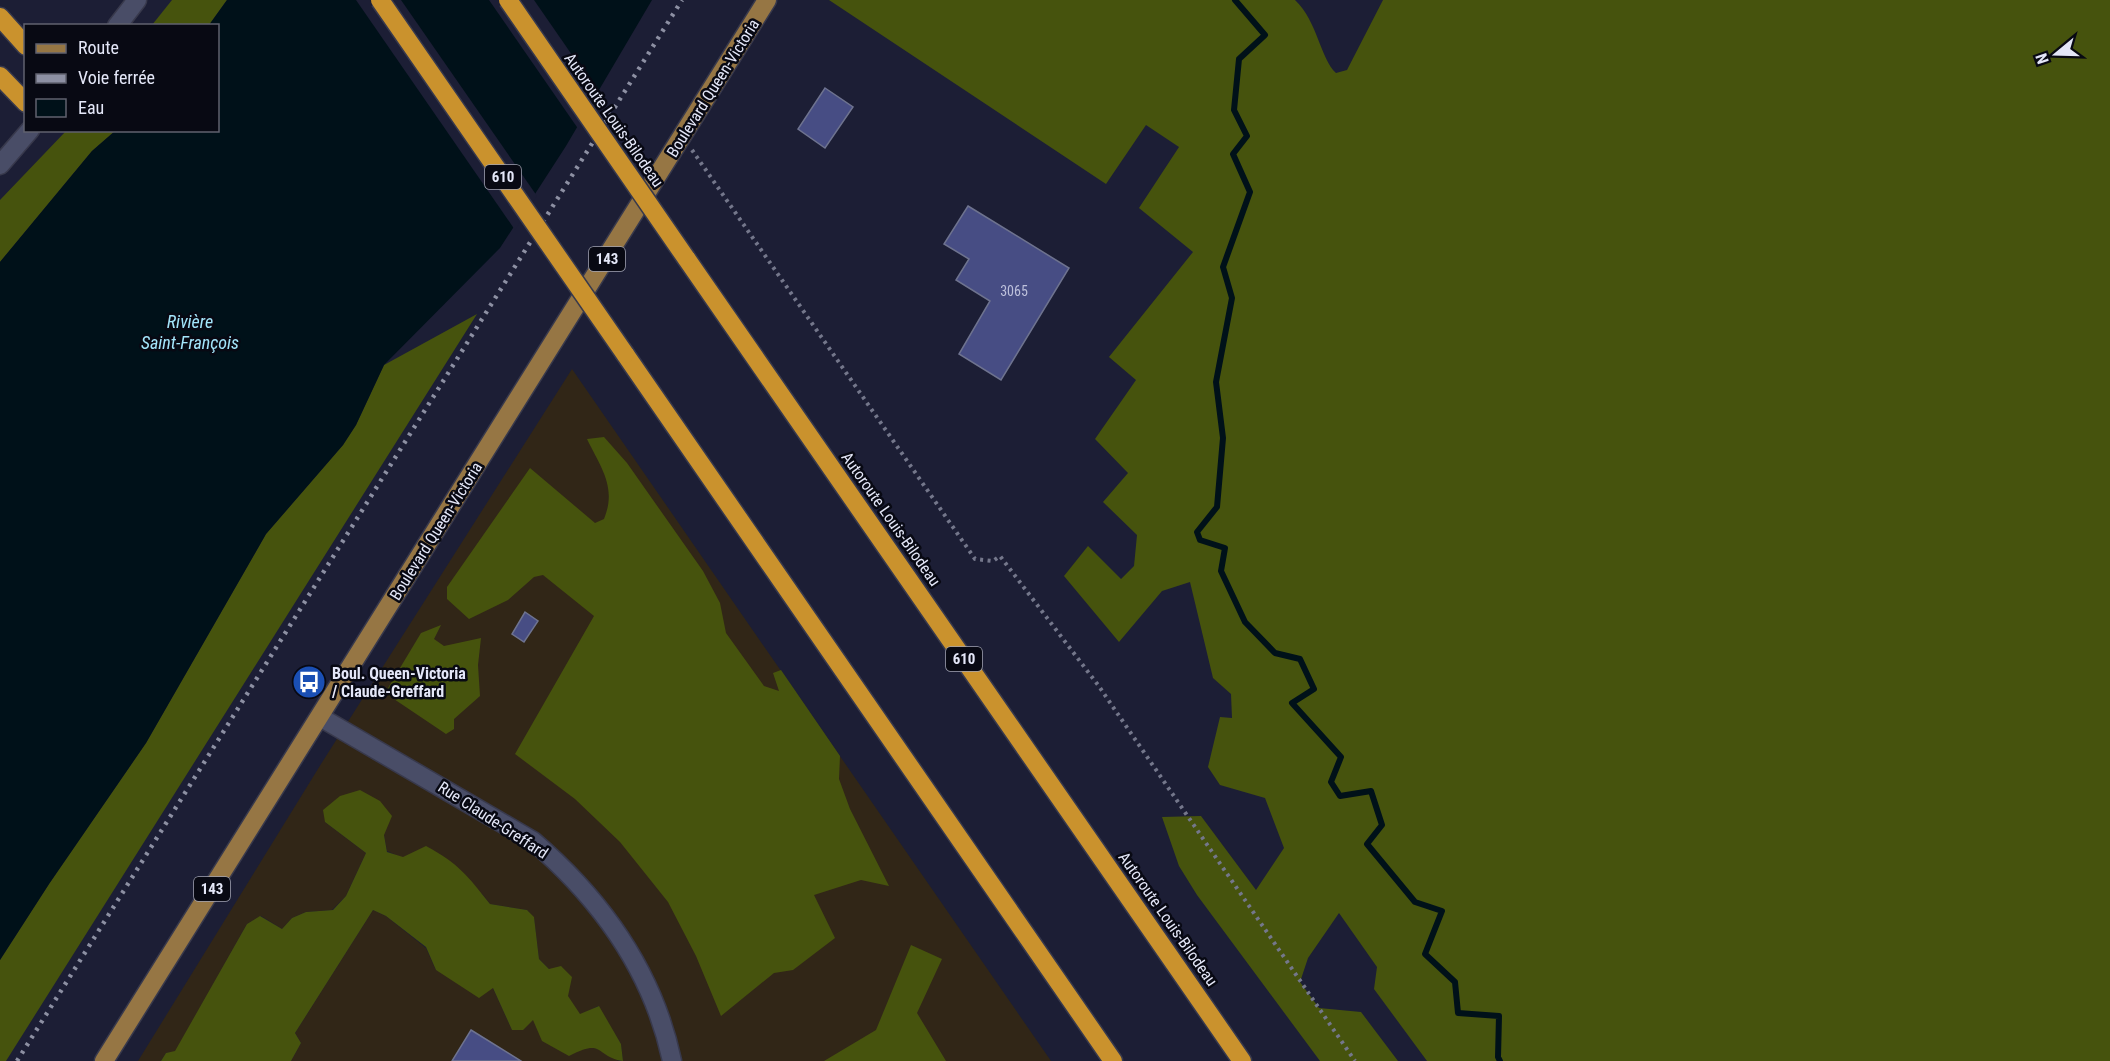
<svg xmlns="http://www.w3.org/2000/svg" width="2110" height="1061" font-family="'Roboto Condensed',sans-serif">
<rect width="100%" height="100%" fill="#1c1e35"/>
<g fill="#312617">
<path d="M572,369L1051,1061H623L621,1044L598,1006L580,1015L549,969L539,959L534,918L527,910L490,904L482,894L387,851L384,835L325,822L366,853L346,896L332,910L306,912L292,918L282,929L261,916L247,924L175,1052L166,1053L161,1061H138L321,764Z"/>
<path d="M373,910L386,916L426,948L436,970L493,988L512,1030L533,1019L587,1047L601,1049L619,1061H291L301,1043L295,1033Z"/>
</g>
<g fill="#46530d">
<path d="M172,0H227L209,25H152Z"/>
<path d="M829,0H1295C1318,22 1320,58 1336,73L1347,70L1383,0H2110V1061H1427L1374,989L1377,967L1339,913L1308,958L1300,982L1319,1008L1361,1012L1398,1061H1320L1197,895L1179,866L1162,817L1201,816L1256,890L1284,848L1265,798L1220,785L1208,767L1220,717L1232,718L1231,694L1213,678L1190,582L1162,591L1119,642L1064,576L1088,546L1121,579L1134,566L1137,535L1103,502L1128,473L1095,439L1136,380L1109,357L1193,252L1139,208L1179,147L1146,125L1106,184Z"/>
<path d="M66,131H115L92,151L0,262V200Z"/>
<path d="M477,314L6,1061H0V960L49,884L146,743L266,534L343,445L356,425L384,365Z"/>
<path d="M604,437L627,463L703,571L720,603L726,633L764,686L779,691L773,673L781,670L840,756L839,779L850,809L889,886L861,880L814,895L835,938L793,970L774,973L721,1016L696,956L668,902L620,842L575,799L515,754L594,616L543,575L534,577L508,600L469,619L447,599V587L530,468L595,523L604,519C617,487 601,468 587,439Z"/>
<path d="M441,625L434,639L444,646L481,638L478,665L480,696L454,719V729L446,734L385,693L421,633Z"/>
<path d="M360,790L380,801L392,816L384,835L387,852L403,857L426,846C459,864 467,875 490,904L527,910L534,917L539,959L549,969L561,966L572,977L568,996L580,1014L599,1006L621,1044L623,1061C595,1057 605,1037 569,1056L542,1041L533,1020L523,1030H512L493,988L479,998L436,970L426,947L386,916L373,910L295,1033L301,1043L291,1061H161L166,1053L175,1051L247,924L260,916L282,929L292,918L306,912L333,910L346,896L366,853L325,822L323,810L340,796Z"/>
<path d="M911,945L942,959L917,1013L946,1061H824L876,1030Z"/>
</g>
<path fill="#001119" d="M227,0H652L566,146L500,248L384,365L356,425L343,445L266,534L146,743L49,884L0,960V262L92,151L115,131L218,130V26L209,25Z"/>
<g fill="#1c1e35">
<path d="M356,0H401L537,196L515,230Z"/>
<path d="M489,0H534L599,94L579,130Z"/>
</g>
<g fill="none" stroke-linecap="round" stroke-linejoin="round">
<path stroke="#001119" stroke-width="6" d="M1235,0L1265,35L1239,59L1234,110L1247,136L1233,154L1250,192L1223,267L1232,298L1216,382L1223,438L1217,507L1197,532L1200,540L1225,548L1221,571L1245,622L1275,653L1300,659L1314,689L1292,703L1341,757L1331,782L1340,796L1371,791L1382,825L1367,844L1415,902L1442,911L1425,954L1455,982L1458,1013L1499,1016L1498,1057L1500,1061"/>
</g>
<g fill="#474d84" stroke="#6e738f" stroke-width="1.5">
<path d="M825,88L853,107L825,148L798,129Z"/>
<path d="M968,206L1069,268L1001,380L959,354L990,301L956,280L969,259L944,244Z"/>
<path d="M525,612L538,621L524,642L512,634Z"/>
<path d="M471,1030L521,1061H452Z"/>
</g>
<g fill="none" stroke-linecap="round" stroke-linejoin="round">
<defs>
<path id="minor" d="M320,717L533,841C602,900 653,971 672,1061"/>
<g id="tertiary">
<path d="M117,26L137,0"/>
<path d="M0,165L30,130"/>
</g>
<path id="primary" d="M104,1061L767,0"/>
<g id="motorway">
<path d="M0,17L26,46"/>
<path d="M0,76L26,103"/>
<path d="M686,258L1242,1061"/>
<path d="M625,354L1113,1061"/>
</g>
</defs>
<use href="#minor" stroke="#38394c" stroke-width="21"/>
<use href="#tertiary" stroke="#38394c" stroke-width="21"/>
<use href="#primary" stroke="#38394c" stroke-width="21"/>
<use href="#motorway" stroke="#38394c" stroke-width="21"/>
<path stroke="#74778b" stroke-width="4" stroke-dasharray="3 4.5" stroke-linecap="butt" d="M692,150L975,559L993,561L1000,556L1098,685L1355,1061"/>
<use href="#minor" stroke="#494d67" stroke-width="18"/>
<use href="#tertiary" stroke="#494d67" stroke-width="18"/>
<use href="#primary" stroke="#967644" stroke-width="18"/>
<use href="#motorway" stroke="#ca922d" stroke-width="18"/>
<path stroke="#8d90a3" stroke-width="4.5" stroke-dasharray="3 6" stroke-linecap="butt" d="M17,1061L682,0"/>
<defs>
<g id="motorway-bridge">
<path d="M380,0L625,354"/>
<path d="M508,0L686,258"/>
</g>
</defs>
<use href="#motorway-bridge" stroke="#38394c" stroke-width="21" stroke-linecap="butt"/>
<use href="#motorway-bridge" stroke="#ca922d" stroke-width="18"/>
</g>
<defs>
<symbol id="bus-disc" viewBox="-11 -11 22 22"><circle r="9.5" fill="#1a4fb4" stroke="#080913"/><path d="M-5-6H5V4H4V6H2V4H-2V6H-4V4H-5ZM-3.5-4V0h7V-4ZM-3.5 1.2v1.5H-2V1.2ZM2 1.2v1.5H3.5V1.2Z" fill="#fff"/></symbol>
</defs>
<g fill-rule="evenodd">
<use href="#bus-disc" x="290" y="663" width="38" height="38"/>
</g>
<g text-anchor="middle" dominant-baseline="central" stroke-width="5" stroke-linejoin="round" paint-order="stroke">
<g font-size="14" fill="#bdc0db">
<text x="1014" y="291">3065</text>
</g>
<g fill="#080913" stroke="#a2a4b3" stroke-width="1.5">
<rect x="485" y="165" width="36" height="24" rx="4.5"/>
<rect x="589" y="247" width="36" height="24" rx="4.5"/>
<rect x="946" y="647" width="36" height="24" rx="4.5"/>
<rect x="194" y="877" width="36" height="24" rx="4.5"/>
</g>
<g font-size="15" font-weight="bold" fill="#e4e7f8">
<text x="503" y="177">610</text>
<text x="607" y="259">143</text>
<text x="964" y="659">610</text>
<text x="212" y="889">143</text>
</g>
<g font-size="16" fill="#e4e7f8" stroke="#080913">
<text transform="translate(713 88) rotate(-58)">Boulevard Queen-Victoria</text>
<text transform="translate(614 120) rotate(55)">Autoroute Louis-Bilodeau</text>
<text transform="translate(891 519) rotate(55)">Autoroute Louis-Bilodeau</text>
<text transform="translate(436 531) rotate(-58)">Boulevard Queen-Victoria</text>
<text transform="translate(493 820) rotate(33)">Rue Claude-Greffard</text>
<text transform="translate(1168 919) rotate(55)">Autoroute Louis-Bilodeau</text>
</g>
<g font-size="16" font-weight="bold" fill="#e4e7f8" stroke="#080913" text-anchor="start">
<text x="332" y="673">Boul. Queen-Victoria<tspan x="332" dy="18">/ Claude-Greffard</tspan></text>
</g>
<g font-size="18" font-style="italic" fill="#a3e5fb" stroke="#080913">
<text x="190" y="321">Rivière<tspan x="190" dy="21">Saint-François</tspan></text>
</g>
</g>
<rect x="24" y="24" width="195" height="108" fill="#080913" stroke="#60626f" stroke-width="1.5"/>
<rect x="36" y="44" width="30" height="9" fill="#967644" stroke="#60626f" stroke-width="1.5"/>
<text x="78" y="54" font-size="18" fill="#e4e7f8">Route</text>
<rect x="36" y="74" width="30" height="9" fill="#8d90a3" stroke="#60626f" stroke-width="1.5"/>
<text x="78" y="84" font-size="18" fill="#e4e7f8">Voie ferrée</text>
<rect x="36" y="99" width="30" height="18" fill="#001119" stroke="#60626f" stroke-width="1.5"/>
<text x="78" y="114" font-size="18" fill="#e4e7f8">Eau</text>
<g transform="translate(2056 54) rotate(251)" stroke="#080913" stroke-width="4.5" paint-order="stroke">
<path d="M0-4.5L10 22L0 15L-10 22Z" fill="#e4e7f8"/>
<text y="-9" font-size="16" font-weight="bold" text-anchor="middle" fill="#e4e7f8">N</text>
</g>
</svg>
